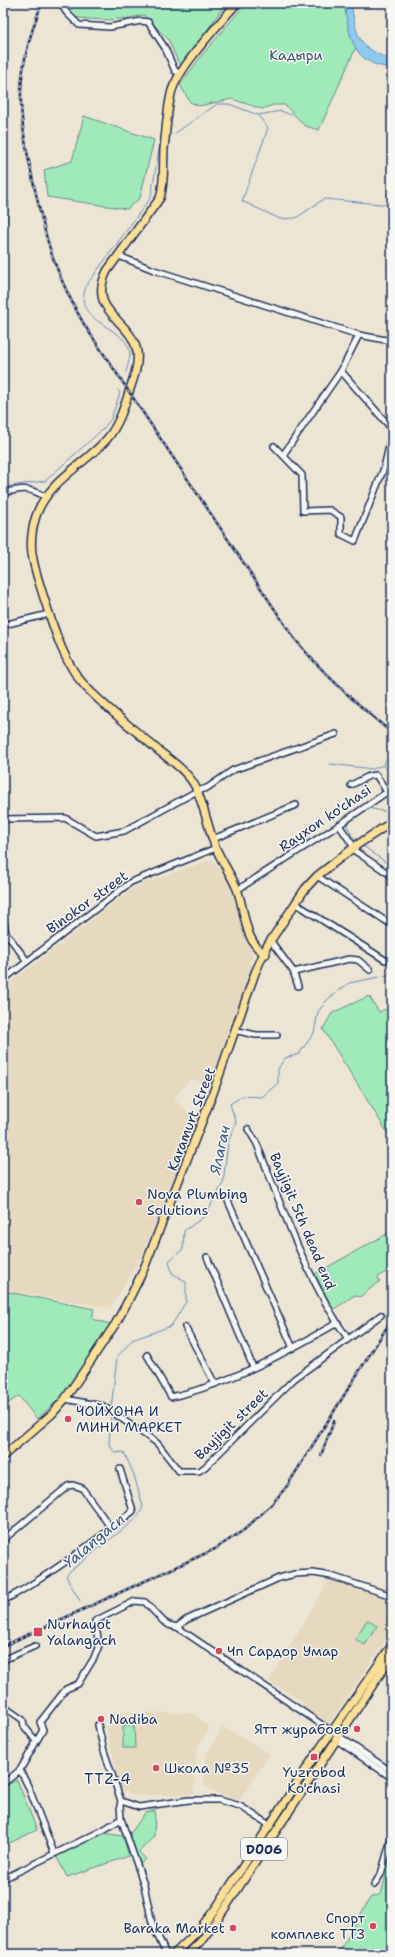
<svg xmlns="http://www.w3.org/2000/svg" width="395" height="1957" font-family="'Shantell Sans',sans-serif">
<rect width="100%" height="100%" fill="#ede5d4"/>
<filter id="ink" filterUnits="userSpaceOnUse"><feTurbulence type="fractalNoise" baseFrequency=".025" numOctaves="2"/><feDisplacementMap in="SourceGraphic" scale="8" xChannelSelector="R" yChannelSelector="G"/><feConvolveMatrix kernelMatrix="1 2 1 2 8 2 1 2 1" color-interpolation-filters="sRGB"/></filter>
<g filter="url(#ink)">
<g fill="#e6d9bf">
<path d="M212,859L229,881L253,957L249,962L254,969L212,1087L191,1078L173,1099L198,1119L147,1247L111,1308L3,1290V988L136,886Z"/>
<path d="M330,1578L392,1601V1631L328,1725L302,1707L304,1703L269,1681Z"/>
<path d="M113,1712L193,1713L210,1728L197,1748L194,1794L137,1796L121,1789L106,1727Z"/>
<path d="M223,1727L270,1754L238,1803L204,1786V1765L207,1753Z"/>
</g>
<g fill="#a0e9b8" stroke="#5e8c8b">
<path d="M68,3H226L183,65L179,64L168,39L144,15C120,21 98,21 74,17Z"/>
<path d="M246,3H342L346,8L356,47L319,130L305,126L285,105H273L262,109L232,99L199,106L190,102L180,85L202,55Z"/>
<path d="M84,116L154,140L140,198L127,209L47,197L44,170L72,161Z"/>
<path d="M3,201H9L3,262Z"/>
<path d="M369,996L379,1012L392,1006V1140L323,1029L332,1013Z"/>
<path d="M392,1231V1268L378,1277L380,1281L360,1297L355,1295L333,1310L315,1274Z"/>
<path d="M3,1291L94,1309L92,1319L110,1324L65,1394L37,1419L19,1396L3,1407Z"/>
<path d="M367,1620L377,1626L365,1645L355,1639Z"/>
<path d="M123,1725H134L135,1748H123Z"/>
<path d="M17,1780L37,1830L3,1846V1787Z"/>
<path d="M155,1810L154,1836L139,1852L146,1859L140,1864L130,1834L145,1813Z"/>
<path d="M104,1833L123,1836L129,1856L67,1877L56,1856Z"/>
<path d="M392,1852V1954H338L370,1898L381,1894Z"/>
</g>
<path fill="#8fc9ee" stroke="#618bb4" d="M344,3H351C357,37 357,47 392,60V68C351,64 350,37 344,3Z"/>
<g fill="none" stroke-linecap="round" stroke-linejoin="round">
<g stroke="#618bb4" stroke-width="1">
<path d="M258,115L268,128L242,201L280,219L296,218L324,199L392,205"/>
<path d="M174,134L217,104H229L258,115L281,111L291,115"/>
<path d="M126,372C127,367 130,360 130,354C128,324 66,324 88,283L151,197L160,143"/>
<path d="M3,487L45,481L103,429L111,419L120,393L118,390"/>
<path d="M330,764L373,769L383,765L392,750"/>
<path d="M383,766L392,772"/>
<path d="M360,813L368,808L388,812L392,811"/>
<path d="M346,823L352,836L358,841"/>
<path d="M362,845L392,867"/>
<path d="M111,1410L117,1357L132,1340L171,1326L186,1302V1282L172,1273L169,1261L183,1249L184,1231L205,1216L223,1183L228,1143L236,1122L230,1104L242,1096L262,1097L278,1083V1069L285,1058L299,1054L314,1033L318,1012L327,1000L349,983L389,975L392,973"/>
<path d="M80,1601L66,1576L69,1572L137,1518L143,1507L134,1475L124,1452L115,1453L109,1444L111,1413"/>
</g>
<defs>
<g id="minor">
<path d="M61,3L66,12L79,25L110,27L141,21L148,22L165,48L175,71L181,73"/>
<path d="M119,256L154,270L359,335L386,340L392,338"/>
<path d="M341,371L392,429"/>
<path d="M274,446L302,475L303,511L330,510L341,517V534L355,541L384,468L392,432"/>
<path d="M283,455L341,371L359,335"/>
<path d="M3,493C23,488 28,487 46,497"/>
<path d="M3,625L49,614"/>
<path d="M3,819L65,818L96,836L124,831L197,791L207,788L233,770L336,734"/>
<path d="M339,825L354,847"/>
<path d="M213,839L296,805"/>
<path d="M352,849L392,876"/>
<path d="M317,876L392,925"/>
<path d="M237,890L339,825L387,792L376,775L369,776L351,785"/>
<path d="M295,903L385,960"/>
<path d="M4,922L6,933L27,961"/>
<path d="M270,940L293,971L298,986"/>
<path d="M294,972L349,959L358,960L370,970"/>
<path d="M3,980L131,882L216,848"/>
<path d="M238,1031L256,1035H277"/>
<path d="M248,1129L257,1144C283,1210 307,1280 348,1339"/>
<path d="M228,1201L293,1348"/>
<path d="M207,1257L253,1367"/>
<path d="M185,1327L215,1384"/>
<path d="M147,1355L171,1397C230,1384 285,1353 337,1323"/>
<path d="M65,1399L103,1406L157,1443L179,1471H199L205,1467L294,1379L381,1315"/>
<path d="M3,1540L68,1486L73,1485L82,1488L111,1528"/>
<path d="M3,1601C46,1578 94,1542 133,1511L120,1469"/>
<path d="M177,1627L186,1620L279,1578L295,1574L313,1573L331,1576L392,1596"/>
<path d="M3,1660L35,1646"/>
<path d="M3,1706L23,1720L24,1726L36,1741"/>
<path d="M335,1739L392,1778"/>
<path d="M20,1770L28,1786L54,1853"/>
<path d="M3,1784L20,1770L43,1730L40,1722L66,1689L78,1684L94,1658L99,1645L95,1621L135,1601L145,1602L163,1621L169,1625L177,1627L392,1772"/>
<path d="M121,1801L139,1807L189,1800H219L240,1806L271,1826"/>
<path d="M121,1819L144,1885L152,1923L166,1954"/>
<path d="M3,1879L103,1830L121,1819L120,1806L121,1801L104,1751L98,1725"/>
<path d="M374,1885L381,1874L392,1836"/>
</g>
<g id="major">
<path d="M237,3C220,23 176,70 171,94C167,112 166,131 164,149C163,165 165,182 160,198L107,271C86,313 132,319 137,352C139,365 133,380 129,392C124,408 118,426 107,439C84,465 47,482 36,516C26,547 34,566 43,595C53,625 63,663 86,687C108,710 135,730 159,751C172,761 189,773 196,788C204,806 208,827 215,846C221,861 231,874 237,889C245,909 244,944 266,954"/>
<path d="M3,1456L52,1414L65,1399L116,1323L128,1301L143,1271L212,1096L255,973L267,946L305,889L317,876L357,845L392,822"/>
<path d="M174,1954L197,1932L216,1908L314,1757L392,1645"/>
<path d="M188,1954L202,1940L223,1911L392,1656"/>
</g>
</defs>
<use href="#minor" stroke="#1b2f5e" stroke-width="8"/>
<use href="#major" stroke="#1b2f5e" stroke-width="10"/>
<use href="#minor" stroke="#f6f6f2" stroke-width="5"/>
<use href="#major" stroke="#fbdf96" stroke-width="7"/>
<defs>
<g id="rail">
<path d="M42,3C31,31 22,61 21,91C20,122 27,152 33,181C40,210 45,239 56,266C64,287 74,307 85,326L294,638C323,674 356,703 392,733"/>
<path d="M321,1455L334,1421"/>
<path d="M3,1646L215,1549L244,1530L272,1504L287,1486L392,1319"/>
</g>
</defs>
<use href="#rail" stroke="#1b2f5e" stroke-width="2.5"/>
<use href="#rail" stroke="#f6f6f2" stroke-width="1" stroke-dasharray="3" stroke-linecap="butt"/>
</g>
</g>
<g fill="#d1495b" stroke="#f6f6f2" stroke-width="1.5">
<circle cx="139" cy="1202" r="4"/>
<circle cx="68" cy="1419" r="4"/>
<rect x="33" y="1627" width="10" height="10" rx="2"/>
<circle cx="219" cy="1651" r="4"/>
<circle cx="101" cy="1719" r="4"/>
<circle cx="357" cy="1729" r="4"/>
<rect x="310" y="1753" width="8" height="8" rx="2"/>
<circle cx="156" cy="1768" r="4"/>
<circle cx="373" cy="1926" r="4"/>
<circle cx="233" cy="1928" r="4"/>
</g>
<g text-anchor="middle" dominant-baseline="central" stroke-width="3" stroke-linejoin="round" paint-order="stroke">
<rect fill="#f6f6f2" stroke="#5d6b8a" stroke-width="1" x="241" y="1838" width="46" height="22" rx="3"/>
<g font-size="13" font-weight="bold" fill="#1b2f5e">
<text x="264" y="1849">D006</text>
</g>
<g font-size="14" fill="#365470" stroke="#f6f6f2">
<text x="296" y="55">Кадыри</text>
</g>
<g font-size="14" fill="#1b2f5e" stroke="#f6f6f2">
<text transform="translate(325 818) rotate(-34)">Rayxon ko'chasi</text>
<text transform="translate(87 902) rotate(-36)">Binokor street</text>
<text transform="translate(191 1119) rotate(-69)">Karamurt Street</text>
<text transform="translate(303 1221) rotate(67)">Bayjigit 5th dead end</text>
<text transform="translate(231 1424) rotate(-44)">Bayjigit street</text>
</g>
<g font-size="14" fill="#1b2f5e" stroke="#f6f6f2" text-anchor="start">
<text x="147" y="1194">Nova Plumbing<tspan x="147" dy="16">Solutions</tspan></text>
<text x="76" y="1411">ЧОЙХОНА И<tspan x="76" dy="16">МИНИ МАРКЕТ</tspan></text>
<text x="47" y="1624">Nurhayot<tspan x="47" dy="16">Yalangach</tspan></text>
<text x="227" y="1651">Чп Сардор Умар</text>
<text x="109" y="1719">Nadiba</text>
<text x="349" y="1729" text-anchor="end">Ятт журабоев</text>
<text x="164" y="1768">Школа №35</text>
<text x="314" y="1772" text-anchor="middle">Yuzrobod<tspan x="314" dy="16">Ko'chasi</tspan></text>
<text x="365" y="1918" text-anchor="end">Спорт<tspan x="365" dy="16">комплекс ТТЗ</tspan></text>
<text x="225" y="1928" text-anchor="end">Baraka Market</text>
</g>
<g font-size="15" font-style="italic" fill="#385682" stroke="#f6f6f2">
<text transform="translate(220 1150) rotate(-78)">Ялагач</text>
<text transform="translate(94 1541) rotate(-40)">Yalangacn</text>
</g>
<g font-size="15" letter-spacing="1" fill="#1b2f5e" stroke="#f6f6f2">
<text x="108" y="1779">TTZ-4</text>
</g>
</g>
<rect width="395" height="1957" fill="none" stroke="#f6f6f2" stroke-width="16"/>
<rect x="8" y="8" width="379" height="1941" fill="none" stroke="#1b2f5e" stroke-width="1.5" filter="url(#ink)"/>
</svg>
